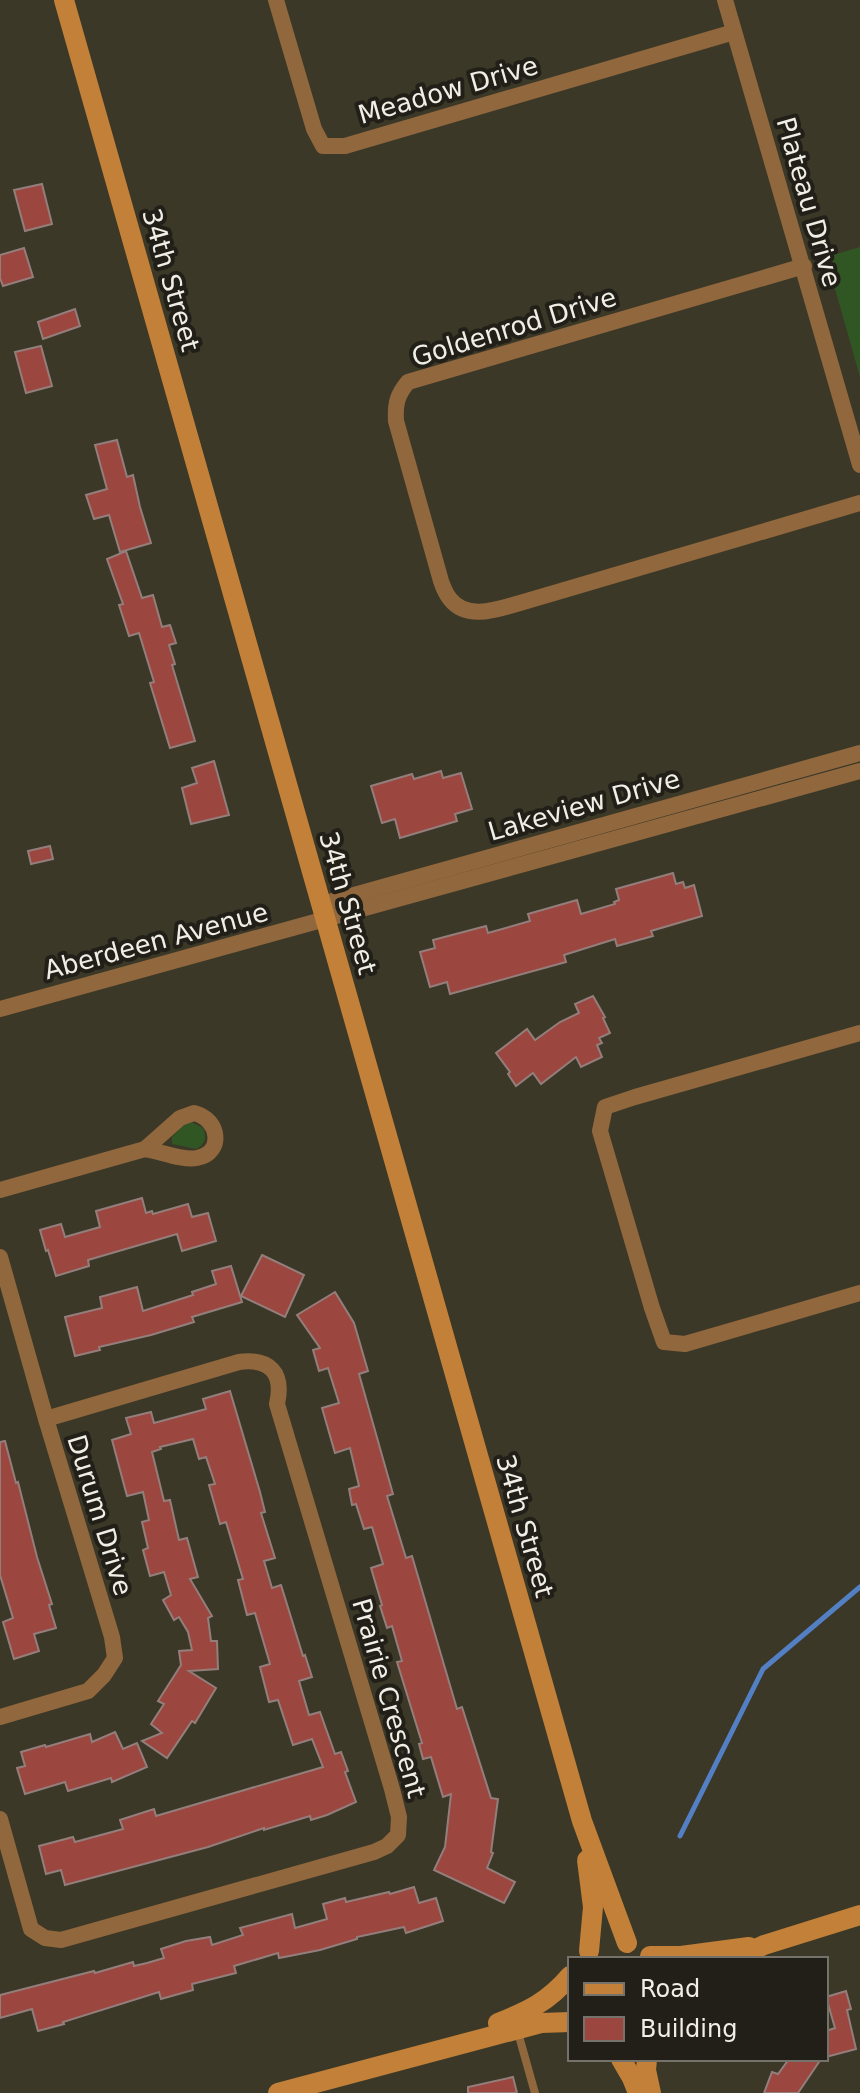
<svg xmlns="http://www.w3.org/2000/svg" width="860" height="2093" font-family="'DejaVu Sans',sans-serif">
<rect width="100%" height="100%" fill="#3b3828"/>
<g fill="#305624">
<path d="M860,247V377L826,257Z"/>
<path d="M191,1122L203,1128C207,1137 205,1145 196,1149L172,1144V1137L184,1125Z"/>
</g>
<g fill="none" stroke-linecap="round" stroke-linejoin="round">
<path stroke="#5380c4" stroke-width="5" d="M680,1836L763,1669L860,1587"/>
</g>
<g fill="#9b463f" stroke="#937e7b" stroke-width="2">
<path d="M42,184L52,224L25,231L14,190Z"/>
<path d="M24,248L33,277L3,286L0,278V255Z"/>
<path d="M75,309L80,326L43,339L38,322Z"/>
<path d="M41,346L52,386L26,393L15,352Z"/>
<path d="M117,440L127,477L133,475L140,507L151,543L120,552L109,515L94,519L86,495L107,489L95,445Z"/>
<path d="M126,551L142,598L153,595L162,627L170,625L176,643L169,645L175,664L172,665L195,741L170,748L150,683L154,682L139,633L129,636L119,605L123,604L107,559Z"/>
<path d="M214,761L229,815L191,824L182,788L197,783L192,768Z"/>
<path d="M441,771L443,778L461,773L472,809L455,814L457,821L400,838L395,819L382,823L371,786L412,774L414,779Z"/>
<path d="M50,846L53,859L31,864L28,851Z"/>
<path d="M673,873L676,884L683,882L685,888L694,885L702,916L651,931L653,936L617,946L615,939L564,955L566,962L450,994L447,982L430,987L420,952L435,948L433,940L486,926L488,933L530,921L528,914L577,900L581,914L615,904L614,902L619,900L616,889Z"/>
<path d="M593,996L605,1017L603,1018L610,1033L599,1038L602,1043L597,1045L602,1057L581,1067L576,1057L541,1084L533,1073L516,1086L508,1074L510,1072L496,1053L527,1029L535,1040L560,1022L579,1013L575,1004Z"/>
<path d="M142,1198L146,1213L152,1211L153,1214L188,1204L192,1217L208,1213L216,1241L182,1251L177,1234L88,1260L89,1266L56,1276L48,1250L46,1251L40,1230L61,1224L65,1237L100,1227L96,1211Z"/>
<path d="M262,1255L304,1275L285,1317L241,1296Z"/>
<path d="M231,1266L242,1302L192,1317L194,1322L151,1335L99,1347L100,1350L75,1356L65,1317L102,1308L100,1297L137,1287L143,1311L193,1295L192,1292L216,1284L212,1271Z"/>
<path d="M335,1292L354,1323L368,1371L359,1374L393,1494L387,1496L406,1558L412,1556L457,1709L462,1707L491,1798L498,1799L491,1852L493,1853L487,1868L515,1882L504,1903L434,1870L445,1847L451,1794L443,1797L431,1757L423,1759L419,1744L422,1743L397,1662L402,1661L392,1626L387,1628L380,1606L382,1605L371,1568L383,1564L372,1527L364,1529L356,1504L352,1505L349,1489L359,1486L350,1448L335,1453L322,1408L339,1403L328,1368L319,1371L313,1350L320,1348L297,1315Z"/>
<path d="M230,1391L260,1492L265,1512L261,1513L275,1558L264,1561L272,1588L281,1585L303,1656L305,1655L312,1677L299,1681L309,1715L320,1712L335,1754L341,1752L348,1771L345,1772L356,1802L327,1815L311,1820L310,1816L264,1830V1828L208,1847L65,1885L61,1870L46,1874L39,1846L73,1837L75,1842L123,1829L120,1820L154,1809L156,1816L323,1767L312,1739L293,1745L278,1700L269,1702L260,1667L270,1664L255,1613L247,1615L238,1580L243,1579L226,1522L220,1524L209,1485L215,1484L206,1457L199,1459L193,1439L160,1447L161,1449L152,1452L164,1501L170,1500L179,1540L187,1538L198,1577L190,1579L212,1616L208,1618L211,1641H217L218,1669L189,1671L216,1688L195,1723L192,1721L167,1758L142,1741L162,1733L151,1724L164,1704L158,1701L181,1665L179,1651L192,1650L188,1632L179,1617L174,1620L163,1600L171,1595L164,1572L150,1576L143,1550L148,1548L142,1522L149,1520L143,1492L127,1496L112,1440L131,1434L126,1418L151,1412L154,1423L206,1409L203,1399Z"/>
<path d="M5,1441L16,1483L18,1482L37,1557L52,1604L49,1605L56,1628L34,1634L39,1651L14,1659L3,1622L13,1618L0,1575V1442Z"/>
<path d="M115,1732L123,1749L137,1743L147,1767L112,1782L111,1778L68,1791L65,1782L25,1794L17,1768L25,1766L21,1752L45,1745L46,1747L90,1734L92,1742Z"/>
<path d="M414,1887L419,1903L436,1898L443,1921L406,1933L404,1927L357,1937V1939L320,1950L279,1958L278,1953L234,1966L236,1973L192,1984L193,1990L161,1999L159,1992L63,2022L64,2024L38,2031L32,2009L0,2018V1995L94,1971L95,1973L133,1962L134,1966L147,1963L164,1958L161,1949L186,1941L210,1937L212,1945L243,1935L240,1928L292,1914L295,1928L327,1919L323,1904L345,1898L346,1902L389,1892L390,1894Z"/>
<path d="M846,1991L851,2009L847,2010L856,2049L826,2057V2031L835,2028L826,1997Z"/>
<path d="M789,2059H821L798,2093H764L772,2072L778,2074Z"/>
<path d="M513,2077L517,2093H468V2087Z"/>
</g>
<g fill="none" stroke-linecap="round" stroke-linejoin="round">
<path stroke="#91673d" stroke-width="8" d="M517,2029L535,2093"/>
<g stroke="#91673d" stroke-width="16">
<path d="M276,0L314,129L323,146H345L734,32"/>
<path d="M725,0L860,465"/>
<path d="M804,266L408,382C397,395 395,404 396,421L441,581C443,587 446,594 450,599C467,621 498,609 520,603L860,503"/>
<path d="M322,904L860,753"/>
<path d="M0,1009L860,771"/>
<path d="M860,1033L635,1097L605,1107L600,1131L652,1308L664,1342L685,1344L860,1293"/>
<path d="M194,1113C220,1119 224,1153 197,1158C183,1161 159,1151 145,1149L180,1118Z"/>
<path d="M0,1190L145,1149"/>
<path d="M0,1257L46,1419L112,1637L115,1658L104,1675L88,1691L0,1717"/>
<path d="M0,1819L31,1929L45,1938L61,1940L374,1852L387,1846L398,1835L399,1817L392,1789L277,1404C284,1373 270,1358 239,1362L46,1419"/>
</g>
<g stroke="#c28038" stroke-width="20">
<path d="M64,0L582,1821L627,1943"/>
<path d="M587,1860L593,1907L589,1951"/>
<path d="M650,1956H681L749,1947"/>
<path d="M734,1959L764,1945L860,1915"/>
<path d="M498,2023C528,2011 548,2002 570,1976"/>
<path d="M621,2059L632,2078L638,2093"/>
<path d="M647,2059L646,2070L651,2093"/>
<path d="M278,2093L541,2023L570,2022"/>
</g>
</g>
<g text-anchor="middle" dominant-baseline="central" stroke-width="8" stroke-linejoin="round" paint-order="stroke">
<g font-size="26" fill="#f1efe5" stroke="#211f18">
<text transform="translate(448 90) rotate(-16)">Meadow Drive</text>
<text transform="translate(809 202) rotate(74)">Plateau Drive</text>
<text transform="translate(171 280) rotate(74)">34th Street</text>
<text transform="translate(514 327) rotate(-17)">Goldenrod Drive</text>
<text transform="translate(584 805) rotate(-16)">Lakeview Drive</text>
<text transform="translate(348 903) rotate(74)">34th Street</text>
<text transform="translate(156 941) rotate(-15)">Aberdeen Avenue</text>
<text transform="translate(100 1515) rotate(73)">Durum Drive</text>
<text transform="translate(525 1526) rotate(74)">34th Street</text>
<text transform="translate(389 1698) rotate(74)">Prairie Crescent</text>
</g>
</g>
<rect x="568" y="1957" width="260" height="104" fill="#211f18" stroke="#74726a" stroke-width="2"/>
<rect x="584" y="1983" width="40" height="12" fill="#c28038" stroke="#74726a" stroke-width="2"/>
<text x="640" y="1997" font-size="24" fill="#f1efe5">Road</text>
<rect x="584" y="2017" width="40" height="24" fill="#9b463f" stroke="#74726a" stroke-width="2"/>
<text x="640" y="2037" font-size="24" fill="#f1efe5">Building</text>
</svg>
